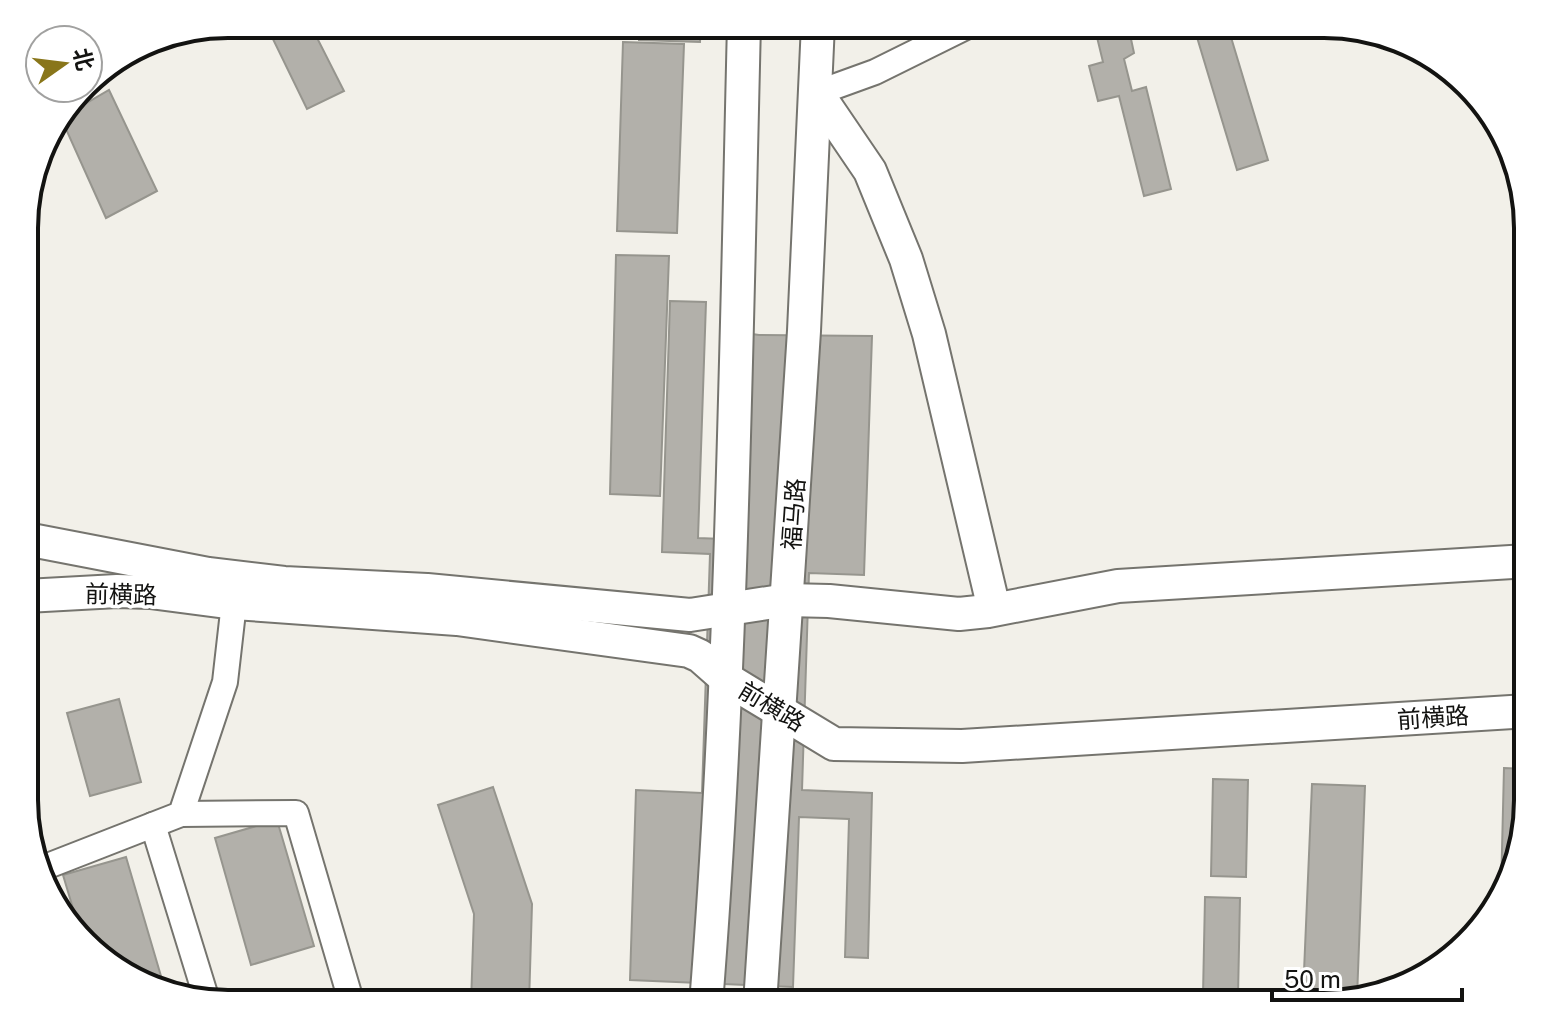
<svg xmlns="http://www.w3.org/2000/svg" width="1552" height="1028" font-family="'Public Sans','Noto Sans SC',sans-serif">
<rect width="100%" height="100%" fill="#f2f0e9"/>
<g fill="#b2b0aa" stroke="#96958e" stroke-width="2">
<path d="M288,24H310L344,91L307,109L270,33Z"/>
<path d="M640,24H701L700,42L639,40Z"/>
<path d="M1193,24H1227L1268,160L1237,170Z"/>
<path d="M1128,25L1134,53L1124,59L1132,91L1146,87L1171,189L1144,196L1119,96L1098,101L1089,66L1103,62L1096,33Z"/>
<path d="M623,42L684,44L677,233L617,231Z"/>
<path d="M109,90L157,191L106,218L61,118Z"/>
<path d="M616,255L669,256L660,496L610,494Z"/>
<path d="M670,301L706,302L698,538L723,539L731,331L759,335L872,336L864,575L809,573L802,790L872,793L868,958L845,957L849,819L799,817L793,987L630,980L636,790L702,793L710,554L662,552Z"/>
<path d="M119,699L141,782L90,796L67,713Z"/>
<path d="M1504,768L1528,769V813L1501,891Z"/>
<path d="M1213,779L1248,780L1246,877L1211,876Z"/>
<path d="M1312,784L1365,786L1357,998L1303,995Z"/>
<path d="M493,787L532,904L529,1004H471L474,914L438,805Z"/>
<path d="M277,820L314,946L251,965L215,838Z"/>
<path d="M126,857L163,983L162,984L114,969L80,932L63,875Z"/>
<path d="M1205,897L1240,898L1238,996L1203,995Z"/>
<path d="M330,990L334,1004H279Z"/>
</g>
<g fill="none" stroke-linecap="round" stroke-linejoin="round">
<defs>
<g id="minor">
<path d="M817,93L875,72L972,24"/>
<path d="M181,814L296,813L352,1004"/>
<path d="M153,825L206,997"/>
<path d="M40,869L181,814L225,682L234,603"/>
</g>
<g id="major">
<path d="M817,93L870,171L906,259L929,334L994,609"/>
<path d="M26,539L208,574L284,583L427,590L690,615L787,600L829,601L959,614L988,611L1118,586L1528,561"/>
<path d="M26,596L117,591L150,592L234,603L457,619L689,651L700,656L725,678L834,744L962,746L1528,711"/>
<path d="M706,1004C732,678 736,351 744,24"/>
<path d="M760,1004L804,331L818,24"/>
</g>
</defs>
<use href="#minor" stroke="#75746e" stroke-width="28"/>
<use href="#major" stroke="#75746e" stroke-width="36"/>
<use href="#minor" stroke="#fff" stroke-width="24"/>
<use href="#major" stroke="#fff" stroke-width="32"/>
</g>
<g text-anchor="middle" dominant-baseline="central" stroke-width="7" stroke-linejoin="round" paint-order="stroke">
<g font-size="24" fill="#131311" stroke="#fff">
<text transform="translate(793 514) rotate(-86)">福马路</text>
<text transform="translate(121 594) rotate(1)">前横路</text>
<text transform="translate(772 706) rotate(31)">前横路</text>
<text transform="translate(1433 717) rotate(-4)">前横路</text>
</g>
</g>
<path d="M0 0H1552V1028H0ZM228 38H1324A190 190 0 0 1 1514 228V800A190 190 0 0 1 1324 990H228A190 190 0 0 1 38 800V228A190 190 0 0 1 228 38Z" fill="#fff" fill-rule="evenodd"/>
<path fill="none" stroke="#131311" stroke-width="4" d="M228 38H1324A190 190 0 0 1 1514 228V800A190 190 0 0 1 1324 990H228A190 190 0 0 1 38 800V228A190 190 0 0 1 228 38Z"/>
<g transform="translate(64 64) rotate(76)"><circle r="38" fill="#ffffff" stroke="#a1a1a0" stroke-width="2"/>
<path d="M0-6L14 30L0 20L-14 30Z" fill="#89761a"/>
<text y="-12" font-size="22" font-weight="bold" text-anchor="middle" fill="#131311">北</text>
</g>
<path d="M1272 988v12h190v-12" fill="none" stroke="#131311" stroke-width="4"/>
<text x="1284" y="988" font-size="24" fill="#131311" stroke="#ffffff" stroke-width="6" paint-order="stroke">50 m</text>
</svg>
